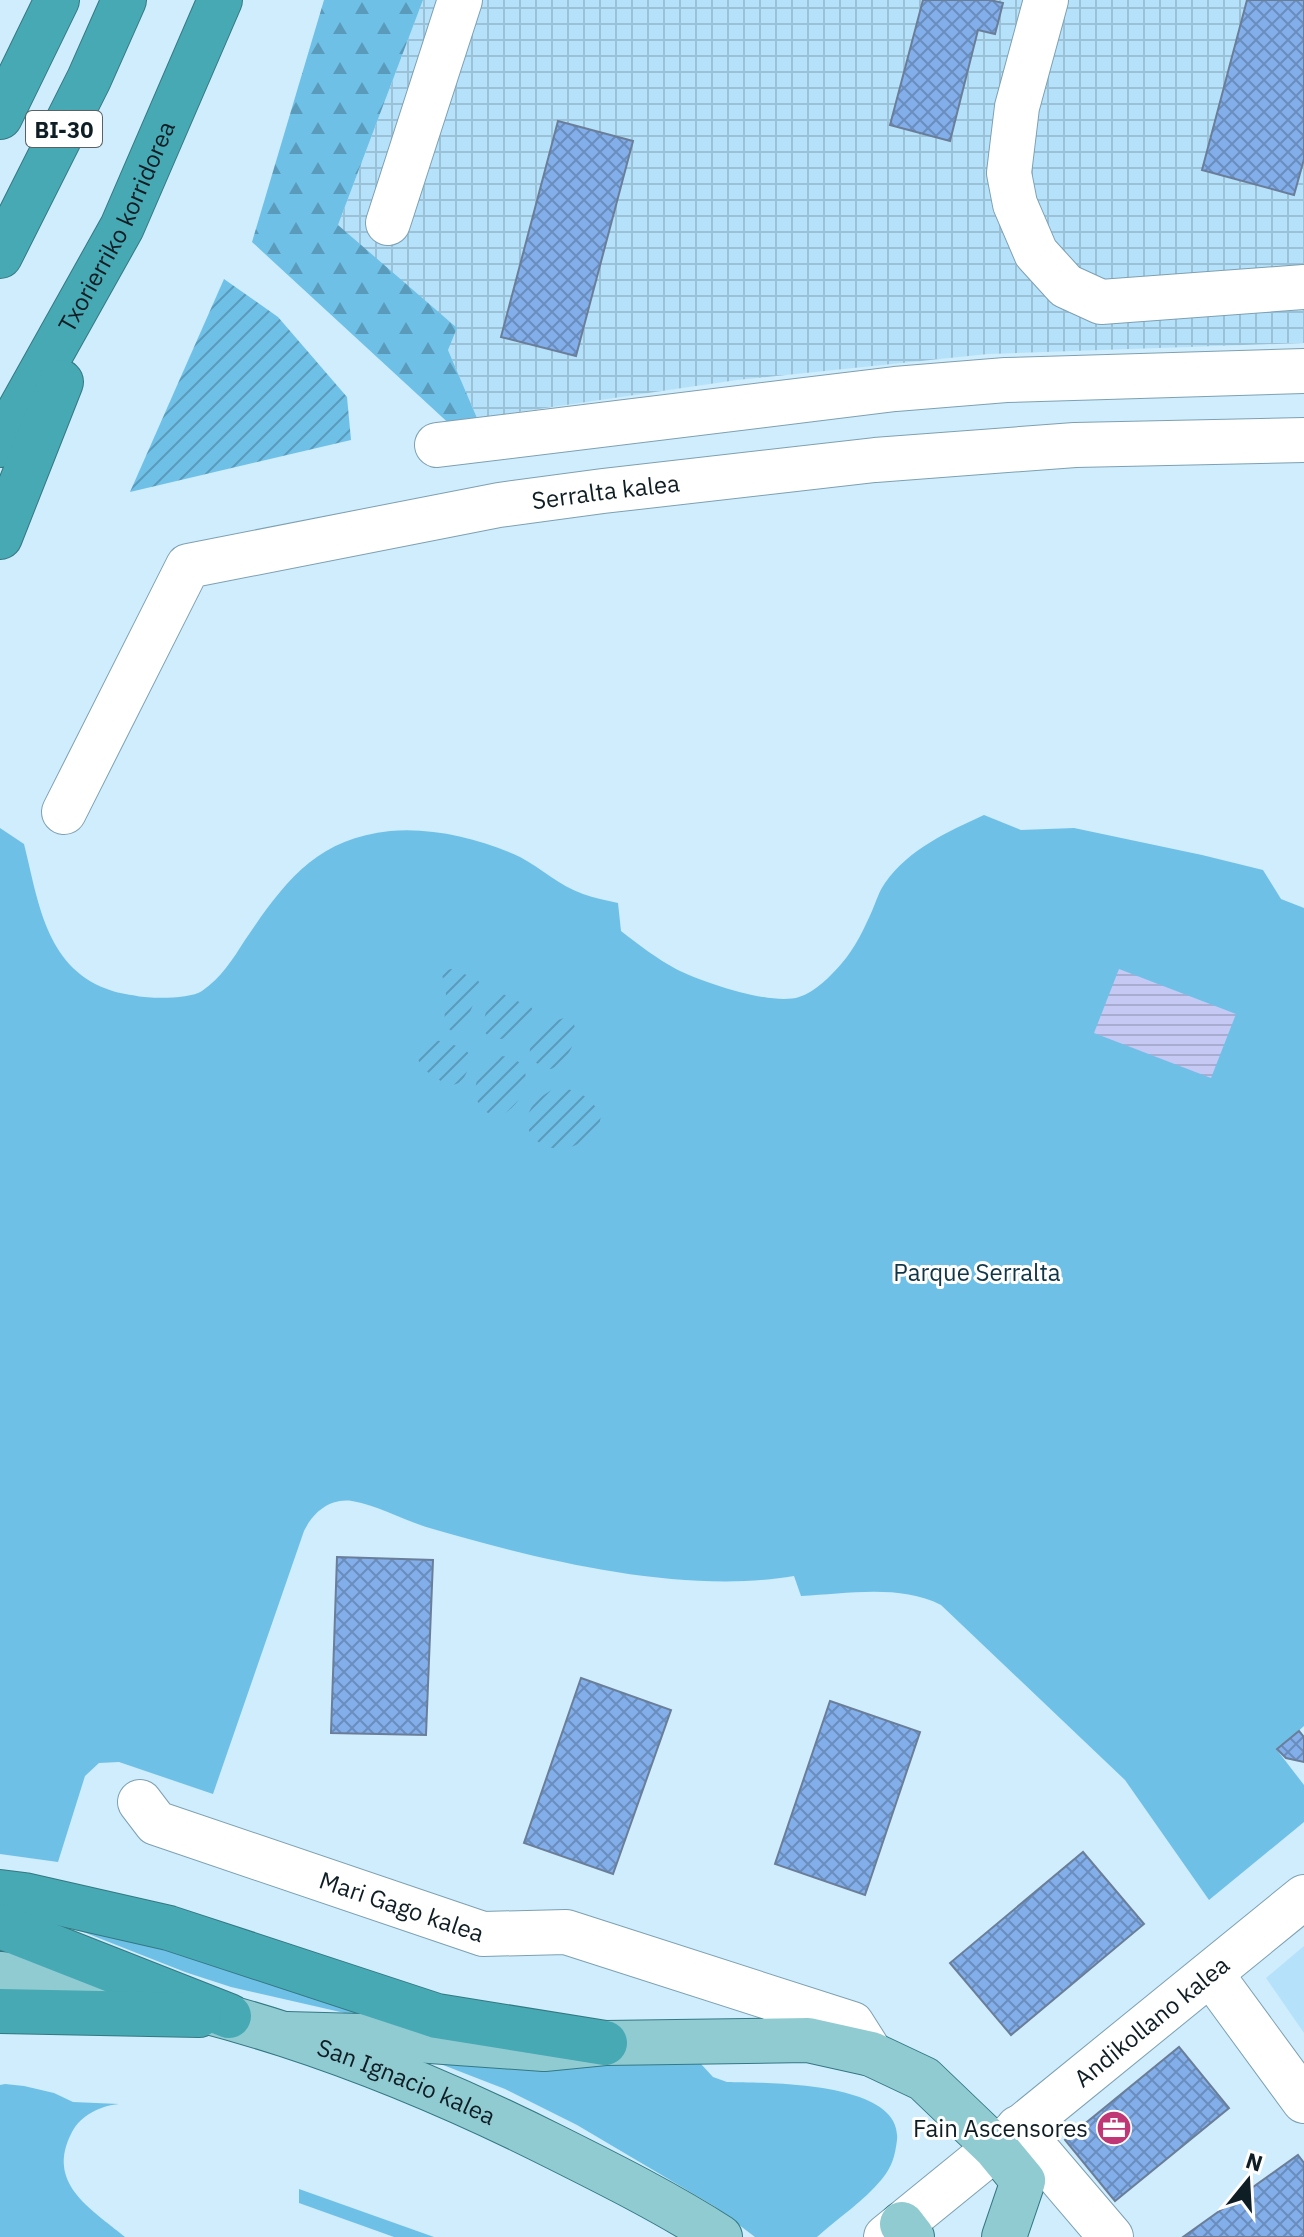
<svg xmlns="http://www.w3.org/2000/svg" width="1304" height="2237" font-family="'IBM Plex Sans',sans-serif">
<defs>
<pattern id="industrial-grid" width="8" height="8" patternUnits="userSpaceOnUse" patternTransform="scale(2)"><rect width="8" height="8" fill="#b5e2fa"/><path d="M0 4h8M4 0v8" fill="none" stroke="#9ac1d6"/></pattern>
<pattern id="forest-firs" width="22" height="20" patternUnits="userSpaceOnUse" patternTransform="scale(2)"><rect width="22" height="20" fill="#6fc0e7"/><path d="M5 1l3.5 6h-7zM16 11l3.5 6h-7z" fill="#5a9bbb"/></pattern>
<pattern id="garden-furrows" width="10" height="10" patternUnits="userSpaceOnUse" patternTransform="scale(2)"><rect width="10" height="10" fill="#6fc0e7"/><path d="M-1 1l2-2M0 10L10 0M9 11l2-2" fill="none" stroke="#5a9bbb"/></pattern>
<pattern id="water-rules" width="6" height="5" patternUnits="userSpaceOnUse" patternTransform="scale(2)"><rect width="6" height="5" fill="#c5c9f3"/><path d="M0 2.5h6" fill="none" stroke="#a8acd0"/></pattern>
<pattern id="building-cross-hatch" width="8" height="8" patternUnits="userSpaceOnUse" patternTransform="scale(2)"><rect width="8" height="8" fill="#82aee9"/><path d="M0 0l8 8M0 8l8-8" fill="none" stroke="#698dbd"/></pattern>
</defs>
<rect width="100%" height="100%" fill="#cfedfc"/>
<path fill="#b5e2fa" d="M1304,1946V2033L1266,1978Z"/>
<path fill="url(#industrial-grid)" d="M423,0H1304V343L988,354L737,380L477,418L448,350L338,225Z"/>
<g fill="#6fc0e7">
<path d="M984,815L1021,830L1074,828L1202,855L1263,870L1281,899L1304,908V1726L1277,1750L1304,1785V1822L1209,1900L1125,1780L941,1605C899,1584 847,1594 801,1596L794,1576C683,1595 540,1560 433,1529C407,1522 377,1505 352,1501C329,1498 313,1513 304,1531L213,1794L119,1762L99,1763L85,1776L58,1862L0,1854V828L24,844C38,899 45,966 107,989C116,993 127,994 137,996C152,999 190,999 202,991C221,978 233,959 245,940C284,883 315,839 390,831C433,827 481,839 520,857C541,868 560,886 583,894C594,898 606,900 618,903L621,931C639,945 656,958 676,969C701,982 772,1006 799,997C815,992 831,976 842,963C855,948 864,929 872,911C876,902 879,891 885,883C909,849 947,832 984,815Z"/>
<path d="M20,1907L379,2010L371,2019L231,1987L185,1972Z"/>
<path d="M425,2058L484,2067L701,2064L713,2077L727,2082C767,2083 903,2081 897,2140C895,2156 892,2167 882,2179C864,2201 838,2218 817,2237H755L714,2206L577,2125L505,2089Z"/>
<path d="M5,2084L24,2086L54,2093L73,2102L119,2104C100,2106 81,2115 72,2132C45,2183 90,2208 125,2237H0V2085Z"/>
<path d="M299,2190V2189L434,2237H394L299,2203Z"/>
</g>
<path fill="url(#forest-firs)" d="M324,0H423L338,225L457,328L448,350L477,418L455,429L252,242Z"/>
<g fill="url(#garden-furrows)">
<path d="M224,279L278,317L347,397L351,440L130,492Z"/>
<path d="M451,969L477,979L481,985L464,1027L459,1032L454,1033L444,1025L446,994L442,974L444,971Z"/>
<path d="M503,994L532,1008C533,1021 514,1039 500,1039C496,1039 490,1036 486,1034C480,1021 488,997 503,994Z"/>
<path d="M564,1018L573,1021C580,1038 568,1062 551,1069C509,1059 538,1025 564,1018Z"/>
<path d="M436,1040L464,1048L470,1055C468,1079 459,1094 436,1078C417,1066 406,1048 436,1040Z"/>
<path d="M501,1056C553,1060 511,1133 485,1111C465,1094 479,1063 501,1056Z"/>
<path d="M556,1088C576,1088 591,1097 601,1115C600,1125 597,1131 589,1137C545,1173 494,1117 556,1088Z"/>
</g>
<path fill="url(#water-rules)" d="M1119,969L1236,1014L1211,1078L1094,1033Z"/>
<g fill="url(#building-cross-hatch)" stroke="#6b7e99" stroke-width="2">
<path d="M923,0H990L1003,3L995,34L978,30L950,141L890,125Z"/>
<path d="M1247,0H1304V159L1294,195L1202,170Z"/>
<path d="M558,121L633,141L576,356L501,337Z"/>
<path d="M337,1557L433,1560L426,1735L331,1733Z"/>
<path d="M581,1678L671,1710L613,1874L524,1843Z"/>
<path d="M830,1701L920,1732L865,1895L775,1864Z"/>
<path d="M1299,1731L1304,1737V1762L1286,1758L1277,1749Z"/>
<path d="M1083,1852L1144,1924L1011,2035L950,1963Z"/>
<path d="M1179,2047L1229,2108L1115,2201L1065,2140Z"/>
<path d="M1298,2155L1304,2163V2237H1183Z"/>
</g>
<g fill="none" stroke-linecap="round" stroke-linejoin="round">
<defs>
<g id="minor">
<path d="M1046,0L1017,107L1009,173L1015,204L1036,253L1066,286L1101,302L1304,287"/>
<path d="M388,223L460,0"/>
<path d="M437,445L895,389L1006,380L1304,371"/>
<path id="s1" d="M64,812L188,566L499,505L603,491L875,460L1075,445L1304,440"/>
<path id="s2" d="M140,1802L156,1823L483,1934L566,1932L852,2024L871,2054"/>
<path d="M1211,1974L1304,2101"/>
<path d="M1018,2128L1111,2237"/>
<path id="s3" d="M886,2237L1304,1897"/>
</g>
<g id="major">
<path id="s4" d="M0,1974C196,1993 380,2059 555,2147C611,2175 667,2203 720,2237"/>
<path d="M287,2034L360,2036L544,2049L605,2043L808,2040L871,2054L924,2079L995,2147L1023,2181L1004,2237"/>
<path d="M902,2224L912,2237"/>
</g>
<g id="highway">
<path d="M0,117L57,0"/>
<path d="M0,256L89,79L124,0"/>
<path id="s5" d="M0,445L122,227L220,0"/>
<path d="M0,537L61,382"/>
<path d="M0,1892L24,1895L169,1928L437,2016L605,2043"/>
<path d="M0,1926L229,2016"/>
<path d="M0,2011L199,2015"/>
</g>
</defs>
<use href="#minor" stroke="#7da0b2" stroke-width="46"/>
<use href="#major" stroke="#337882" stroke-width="46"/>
<use href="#highway" stroke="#337882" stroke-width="46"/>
<use href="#minor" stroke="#fff" stroke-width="44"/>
<use href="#major" stroke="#91cbd2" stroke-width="44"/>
<use href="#highway" stroke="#47a9b4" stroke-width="44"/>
</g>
<defs>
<symbol id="office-disc" viewBox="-11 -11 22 22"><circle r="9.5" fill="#c03775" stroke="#fff"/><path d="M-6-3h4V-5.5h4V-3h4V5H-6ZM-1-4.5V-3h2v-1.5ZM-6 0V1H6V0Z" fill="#fff"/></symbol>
</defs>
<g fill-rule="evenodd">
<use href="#office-disc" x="1094" y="2108" width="40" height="40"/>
</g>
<g text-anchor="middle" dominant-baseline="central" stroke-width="6" stroke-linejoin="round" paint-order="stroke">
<rect fill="#fff" stroke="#576166" stroke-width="2" x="26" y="111" width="76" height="36" rx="6"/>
<g font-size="22" font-weight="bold" fill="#0f1d24">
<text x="64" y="129">BI-30</text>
</g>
<g font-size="24" fill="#0f1d24" stroke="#fff">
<text stroke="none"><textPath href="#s5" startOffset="248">Txorierriko korridorea</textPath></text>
<text stroke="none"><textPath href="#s1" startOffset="700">Serralta kalea</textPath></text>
<text stroke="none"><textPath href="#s2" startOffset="286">Mari Gago kalea</textPath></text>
<text stroke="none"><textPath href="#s3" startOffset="342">Andikollano kalea</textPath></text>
<text stroke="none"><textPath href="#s4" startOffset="422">San Ignacio kalea</textPath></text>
</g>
<g font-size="24" fill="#103647" stroke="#fff">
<text x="977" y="1272">Parque Serralta</text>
</g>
<g font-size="24" fill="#0f1d24" stroke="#fff" text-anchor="end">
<text x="1088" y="2128">Fain Ascensores</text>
</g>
</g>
<g transform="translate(1248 2181) rotate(18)" stroke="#ffffff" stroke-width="6" paint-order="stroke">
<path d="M0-6L14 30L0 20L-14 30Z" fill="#0f1d24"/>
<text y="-12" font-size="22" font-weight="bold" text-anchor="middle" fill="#0f1d24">N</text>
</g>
</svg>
